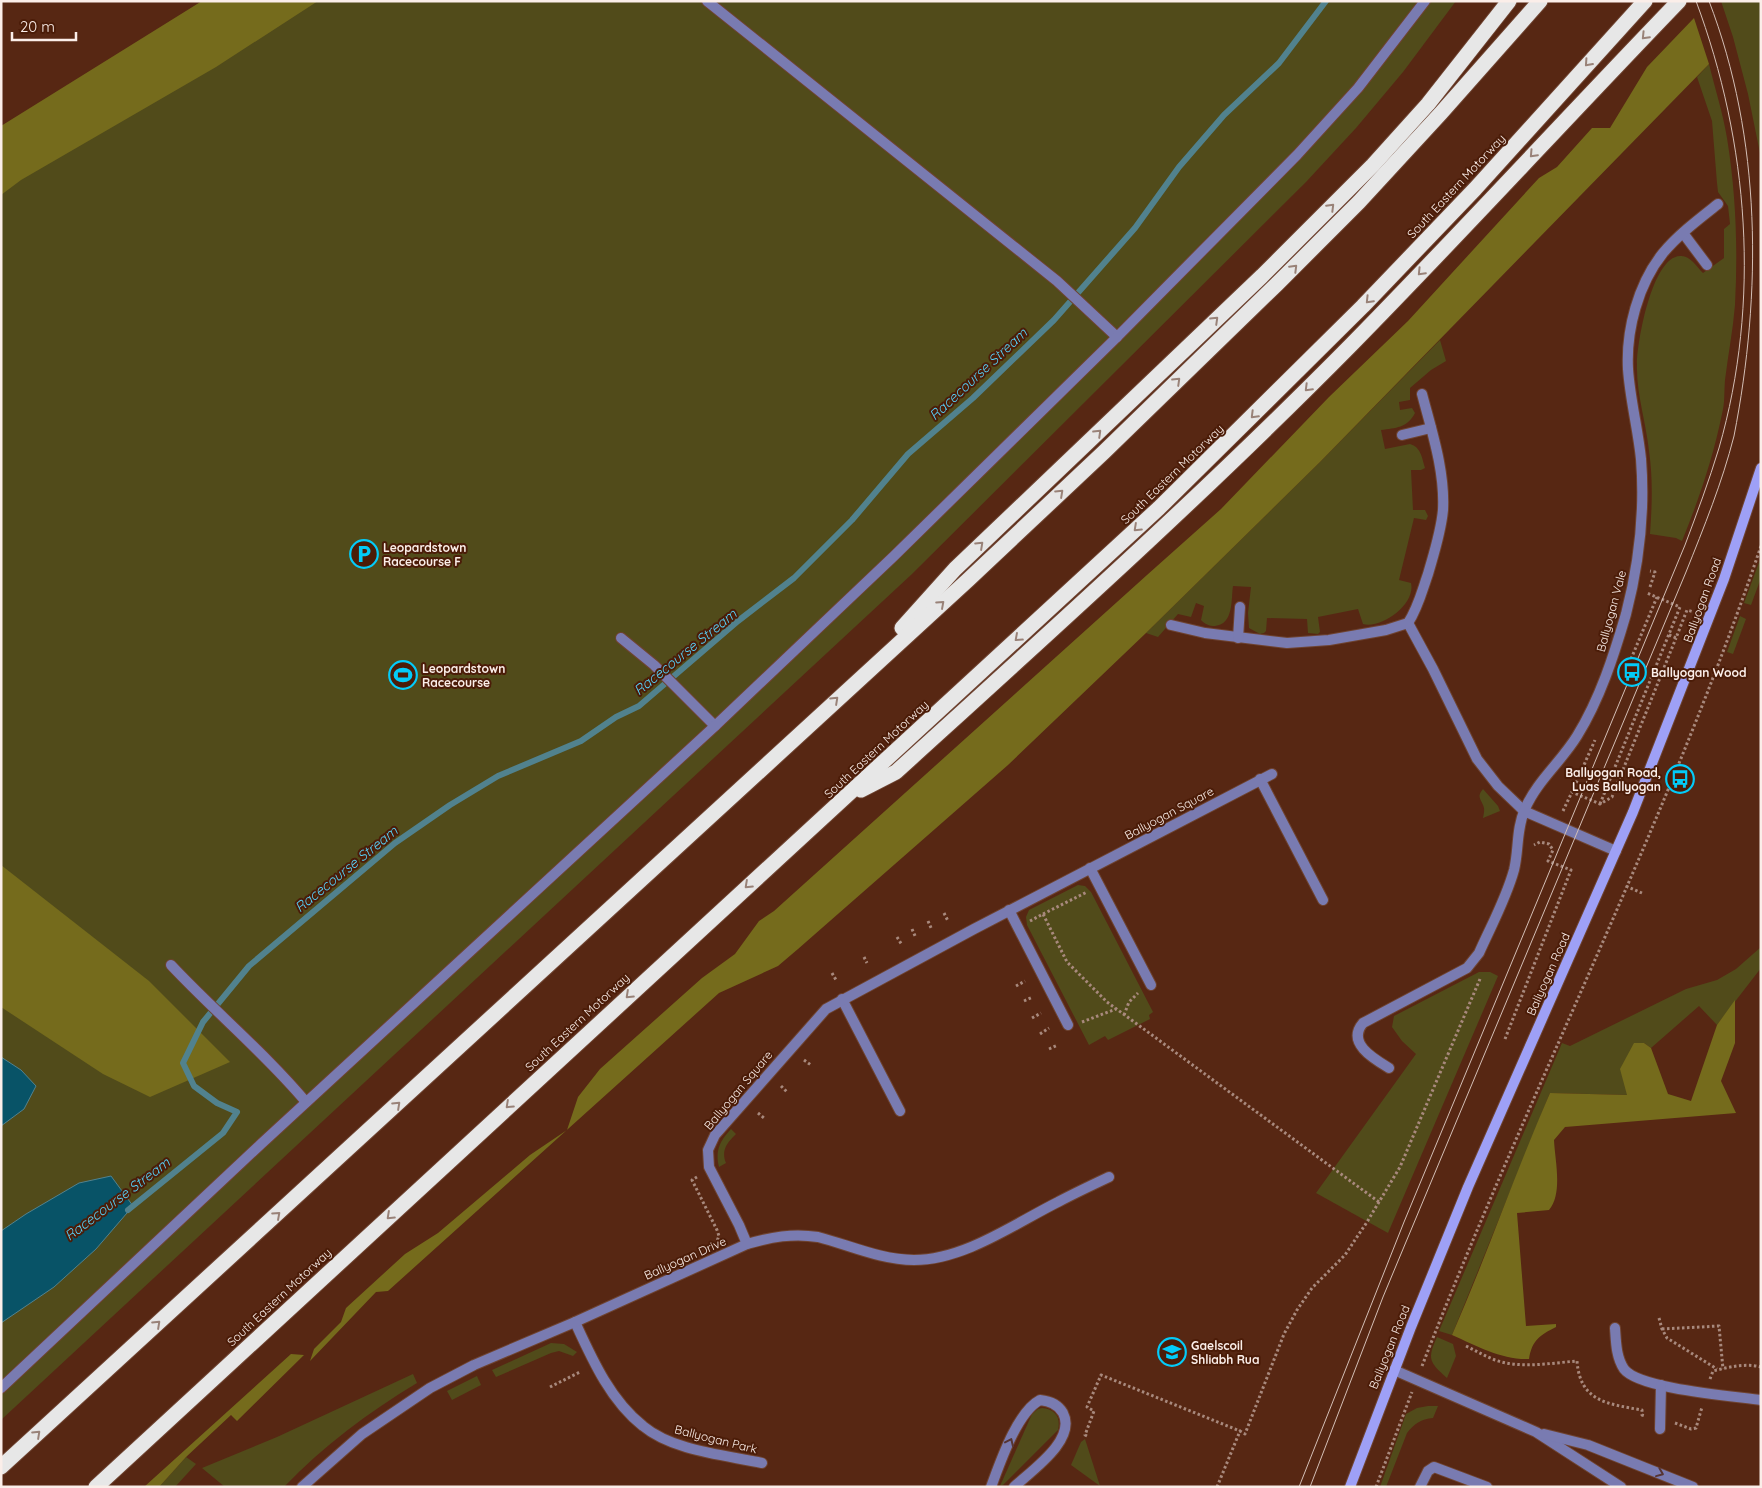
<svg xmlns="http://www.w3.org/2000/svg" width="1762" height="1488" font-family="Quicksand,sans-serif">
<rect width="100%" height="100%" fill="#572713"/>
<g fill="#514b1a">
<path d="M202,1H1456L1403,72L1356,128L1306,182L912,574L1,1420V135Z"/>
<path d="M1721,1H1761V158L1748,94L1733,37Z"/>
<path d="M1709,64C1715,89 1723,113 1727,138C1736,193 1738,249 1735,305C1733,330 1728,355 1725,380C1724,392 1725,403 1722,414C1713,458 1699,499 1682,541L1676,538L1650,534C1652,507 1653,478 1649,451C1646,422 1636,393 1637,364C1637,342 1652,257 1680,256C1690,255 1696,266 1703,273L1724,258V229L1730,224L1728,206L1718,192L1717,183L1712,121L1697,77Z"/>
<path d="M1440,340L1446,361L1431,370L1410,388V400L1399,402L1400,410L1412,408L1415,413C1407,428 1396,428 1381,430L1385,449L1410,444C1421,447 1422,458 1425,468L1421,470H1411L1413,510H1425L1428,516L1426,520L1414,518L1399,580L1411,583C1416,604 1382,629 1363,624L1358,609L1318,617L1320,632L1318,634L1308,633L1307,619L1267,618L1266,631L1264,633L1260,634L1249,628L1248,613L1251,587L1233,586C1231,599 1234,624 1215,626C1209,626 1205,624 1201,620L1204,606L1196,603L1191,617L1178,614L1158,637L1146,633L1320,462Z"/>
<path d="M1761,557V578L1751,605L1744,603Z"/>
<path d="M1740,616L1746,619L1733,654L1727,652Z"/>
<path d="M1483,789L1498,806L1500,811L1483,818C1484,813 1485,809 1483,805C1480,798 1477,796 1483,789Z"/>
<path d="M1078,885L1085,886L1091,892L1153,1012L1149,1015L1150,1019L1108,1040L1105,1036L1089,1045L1027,925L1026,917L1029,910Z"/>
<path d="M1761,947V968L1717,1025L1699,1006L1651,1048L1644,1043L1628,1095L1550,1093L1452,1335L1439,1331L1562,1043L1570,1046L1686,989L1717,980L1736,969Z"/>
<path d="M1479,972H1490L1498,976L1388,1233L1316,1193L1416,1054L1402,1041L1392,1027L1394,1016Z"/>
<path d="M731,1129L736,1134C727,1143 721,1150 726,1163L719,1167C715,1150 720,1141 731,1129Z"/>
<path d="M1437,1337L1453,1344L1456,1356L1447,1378C1429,1362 1427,1359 1437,1337Z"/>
<path d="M551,1343L564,1344L577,1352L573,1356L559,1351L551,1353L496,1377L492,1370Z"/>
<path d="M413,1374L417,1383C369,1412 323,1446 284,1487H225L202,1468L277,1437Z"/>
<path d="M477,1376L481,1385L452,1400L447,1391Z"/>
<path d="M1428,1406H1438L1433,1418C1421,1419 1414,1424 1407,1433L1386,1487H1380L1406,1414L1417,1408Z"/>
<path d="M1042,1408C1055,1409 1061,1417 1058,1430L1003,1485L1000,1486L1032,1414L1038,1409Z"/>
<path d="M1085,1439L1100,1486L1071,1465L1081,1442Z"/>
<path d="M186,1457L196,1464L175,1487H159Z"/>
</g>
<g fill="#756b1c">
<path d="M202,1H318L216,67L21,180L1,195V126Z"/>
<path d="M1694,18L1709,64L1320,462L1146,633L1008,765L798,949L778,966L719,993L388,1291L376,1292L310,1361L314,1349L341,1322L346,1308L405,1254L438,1233L530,1155L567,1130L578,1097L600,1069L702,978L735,954L759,921L774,911L1147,575L1221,509L1329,397L1408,321L1539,178L1557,167L1592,128H1610L1647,67Z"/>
<path d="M1,865L149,981L230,1062L150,1097L103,1074L1,1007Z"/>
<path d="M1735,1000V1043L1721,1081L1736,1113L1565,1127L1554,1140C1555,1161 1563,1193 1549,1210L1517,1213L1526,1326L1556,1324V1327C1540,1335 1532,1340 1529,1359C1502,1360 1477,1346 1452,1335C1487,1255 1515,1173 1550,1093L1627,1095L1620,1069L1634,1043H1644L1651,1048L1668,1094L1691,1101L1717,1025Z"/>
<path d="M291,1354L304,1355L237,1421L231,1415L186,1457L159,1487H144Z"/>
</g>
<g fill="#085367" stroke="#51828e">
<path d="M1,1057L21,1070L36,1086L24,1109L1,1126Z"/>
<path d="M111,1176L133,1206L96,1249L54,1287L1,1323V1231L26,1214L79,1183Z"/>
</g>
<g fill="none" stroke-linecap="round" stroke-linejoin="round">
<path stroke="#51828e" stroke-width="6" d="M128,1210L223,1133L237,1112L217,1103L194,1086L183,1063L203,1022L249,966L395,843L450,805L498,776L581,741L616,717L639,706L738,621L794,578L852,520L908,454L973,398L1054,320L1135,228L1179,167L1224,115L1279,63L1326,1"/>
<defs>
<g id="lane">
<path d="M707,1L1057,281L1117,337"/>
<path d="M621,638L654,665L715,726"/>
<path d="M171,965C215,1012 265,1053 306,1102"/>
<path d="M1615,1328C1616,1342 1616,1357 1624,1369C1639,1389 1733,1396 1761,1400"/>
<path d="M1394,1370L1536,1432L1621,1487"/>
<path d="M1,1388L261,1144L715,726L894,556L1117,337L1297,155L1358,88L1425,1"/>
<path d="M1660,1429L1661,1385"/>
<path d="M1544,1434L1588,1445L1693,1487"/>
<path d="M991,1487C1000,1463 1017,1412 1040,1400C1050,1401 1058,1404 1063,1413C1077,1440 1031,1471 1014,1487"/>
<path d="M1420,1487L1428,1471L1434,1467L1487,1487"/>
</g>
<g id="street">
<path d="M1683,233L1707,265"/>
<path d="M1402,435L1431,428"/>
<path d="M1408,623L1433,669L1477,759L1498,786L1524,811L1616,851"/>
<path d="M1171,625L1205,633L1287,643L1329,640L1386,630L1408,623C1418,608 1422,591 1428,574C1434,553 1441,532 1443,510C1445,471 1432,432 1422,394"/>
<path d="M1238,638L1240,607"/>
<path d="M1260,779L1323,900"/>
<path d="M1090,868L1151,985"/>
<path d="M1009,910L1068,1025"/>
<path d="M842,999L900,1111"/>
<path d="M1389,1068C1374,1059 1346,1043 1363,1023L1467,968L1479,953C1491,926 1506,899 1514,870C1519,850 1516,829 1525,809C1537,781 1561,762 1577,736C1600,699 1614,655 1626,614C1639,564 1645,510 1641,459C1638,429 1630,399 1628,369C1626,330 1638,284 1663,253C1679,234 1699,219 1718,204"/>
<path d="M747,1244L739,1225L709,1167L708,1150L715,1135L826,1009L974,929L1272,774"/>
<path d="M575,1322C592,1359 610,1400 643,1426C673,1451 725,1455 762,1463"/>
<path d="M302,1487L362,1434L430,1388L474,1365L575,1322L747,1244C771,1237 793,1233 818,1237C849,1245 881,1260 914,1260C964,1260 1014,1224 1058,1202C1075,1193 1092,1185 1109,1177"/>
</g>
<path id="secondary" d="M1350,1487L1411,1327L1468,1187L1633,812L1724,579L1761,468"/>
<g id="highway">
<path d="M902,628L955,569L1262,276L1373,165L1428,104L1509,1"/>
<path d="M861,790L896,772C1050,632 1205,493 1351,345C1462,232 1569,115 1679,1"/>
<path d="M1,1467L968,580L1104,452L1277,284L1359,202L1441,113L1540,1"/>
<path d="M96,1487L1159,508L1363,306L1475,189L1645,1"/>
</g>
</defs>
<use href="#lane" stroke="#6e4331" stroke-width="12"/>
<use href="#street" stroke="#6e4331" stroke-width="12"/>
<use href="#secondary" stroke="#6e4331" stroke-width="12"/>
<use href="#highway" stroke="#6e4331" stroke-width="17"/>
<g stroke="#a8897d" stroke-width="3" stroke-dasharray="2.5 2.5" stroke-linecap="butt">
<path d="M1650,587L1655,572L1650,571"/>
<path d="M1669,635L1676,638L1687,610L1694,612"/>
<path d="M1631,659L1657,597"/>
<path d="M1572,792L1595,740"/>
<path d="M1600,804L1680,607L1647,593"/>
<path d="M1563,811L1572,792L1600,804L1612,797L1676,638"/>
<path d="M1626,886L1642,893"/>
<path d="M944,913L948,921"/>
<path d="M1043,914L1087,892"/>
<path d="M928,921L932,930"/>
<path d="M1030,921L1043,914L1067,962L1107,1002L1379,1202"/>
<path d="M912,929L916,938"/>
<path d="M897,937L902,945"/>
<path d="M864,957L867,963"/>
<path d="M832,973L836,980"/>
<path d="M1016,986L1025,981"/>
<path d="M1024,1001L1033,997"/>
<path d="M1124,1015L1129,1002L1138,993"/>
<path d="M1032,1018L1041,1013"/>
<path d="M1082,1022L1116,1009"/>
<path d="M1040,1034L1049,1028"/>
<path d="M1505,1039L1571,870L1548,861L1553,850L1549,844L1540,842L1534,845"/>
<path d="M1049,1049L1058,1045"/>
<path d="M804,1060L811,1065"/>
<path d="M781,1086L787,1092"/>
<path d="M758,1113L764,1118"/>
<path d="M697,1177L692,1180L717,1230L719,1236L717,1241"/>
<path d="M1659,1318L1662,1329L1667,1338L1717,1369"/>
<path d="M1662,1329L1719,1326L1723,1369"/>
<path d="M1466,1346C1476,1351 1485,1356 1495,1360C1520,1369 1551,1363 1577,1361C1580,1402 1608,1404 1642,1410V1415L1645,1416"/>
<path d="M1422,1366C1529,1090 1666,826 1761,546"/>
<path d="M1710,1379L1713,1371C1729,1367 1745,1363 1761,1367"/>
<path d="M550,1387L580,1372"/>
<path d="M1675,1423L1691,1429L1696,1428L1702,1407"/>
<path d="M1087,1436L1085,1435L1094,1411L1087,1407L1101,1375L1240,1431"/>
<path d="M1217,1487L1240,1431L1245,1434L1284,1334L1297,1310L1312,1288L1345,1255L1367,1222L1400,1167L1480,979"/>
<path d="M1376,1487L1412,1392"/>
</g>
<use href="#lane" stroke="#797bb1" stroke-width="10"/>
<use href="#street" stroke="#797bb1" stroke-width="10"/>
<use href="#secondary" stroke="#9ea0f6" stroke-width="10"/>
<use href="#highway" stroke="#e7e7e7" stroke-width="15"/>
<g stroke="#d4bfb6" stroke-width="1">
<path d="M1299,1487L1404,1222L1685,545C1697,513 1709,481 1719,448C1761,302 1749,143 1696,1"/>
<path d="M1310,1487L1383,1297L1686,572C1704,527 1722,483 1734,436C1762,293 1762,139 1709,1"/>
</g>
</g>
<defs><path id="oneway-chevron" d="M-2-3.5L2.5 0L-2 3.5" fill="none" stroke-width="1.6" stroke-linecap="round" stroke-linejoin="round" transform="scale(1.25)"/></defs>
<g stroke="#998278">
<use href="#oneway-chevron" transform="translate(1645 36) rotate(134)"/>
<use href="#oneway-chevron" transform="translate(1588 63) rotate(132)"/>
<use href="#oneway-chevron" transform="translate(1533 154) rotate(133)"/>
<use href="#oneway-chevron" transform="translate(1331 207) rotate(-45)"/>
<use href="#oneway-chevron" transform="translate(1294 268) rotate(-45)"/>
<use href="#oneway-chevron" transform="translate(1421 272) rotate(134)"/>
<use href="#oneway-chevron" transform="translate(1369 300) rotate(134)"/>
<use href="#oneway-chevron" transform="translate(1215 320) rotate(-44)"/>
<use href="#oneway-chevron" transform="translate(1177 381) rotate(-44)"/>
<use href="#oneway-chevron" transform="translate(1308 388) rotate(135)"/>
<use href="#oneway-chevron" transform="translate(1254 415) rotate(135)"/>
<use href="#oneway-chevron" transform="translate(1098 433) rotate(-44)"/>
<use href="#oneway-chevron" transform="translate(1060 493) rotate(-43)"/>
<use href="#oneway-chevron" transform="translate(1137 528) rotate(137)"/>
<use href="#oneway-chevron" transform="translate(980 545) rotate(-43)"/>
<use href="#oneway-chevron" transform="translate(941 604) rotate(-42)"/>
<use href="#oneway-chevron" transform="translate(1018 638) rotate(138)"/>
<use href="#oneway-chevron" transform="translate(835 700) rotate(-43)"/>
<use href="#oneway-chevron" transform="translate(748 885) rotate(137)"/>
<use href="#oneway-chevron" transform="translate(629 995) rotate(137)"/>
<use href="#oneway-chevron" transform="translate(397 1105) rotate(-43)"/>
<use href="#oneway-chevron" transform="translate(509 1105) rotate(137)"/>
<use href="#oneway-chevron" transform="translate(277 1215) rotate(-42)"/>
<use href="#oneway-chevron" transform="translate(390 1216) rotate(137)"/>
<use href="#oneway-chevron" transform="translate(157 1324) rotate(-43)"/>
<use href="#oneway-chevron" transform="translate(37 1434) rotate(-43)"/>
</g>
<g stroke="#563432">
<use href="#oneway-chevron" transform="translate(1010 1442) rotate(-65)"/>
<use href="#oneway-chevron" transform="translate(1660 1473) rotate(22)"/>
</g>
<defs>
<symbol id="parking-ring" viewBox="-11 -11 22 22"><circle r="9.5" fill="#4b1c08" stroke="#03cbf9" stroke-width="1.5"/><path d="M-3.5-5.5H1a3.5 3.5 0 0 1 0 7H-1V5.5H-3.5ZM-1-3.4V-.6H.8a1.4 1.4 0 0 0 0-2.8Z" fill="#03cbf9"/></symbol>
<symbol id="bus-ring" viewBox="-11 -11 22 22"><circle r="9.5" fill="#4b1c08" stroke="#03cbf9" stroke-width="1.5"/><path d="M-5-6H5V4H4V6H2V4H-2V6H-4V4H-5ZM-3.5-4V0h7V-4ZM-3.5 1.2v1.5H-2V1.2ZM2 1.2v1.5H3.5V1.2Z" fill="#03cbf9"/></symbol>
<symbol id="stadium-ring" viewBox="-11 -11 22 22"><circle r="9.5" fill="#4b1c08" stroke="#03cbf9" stroke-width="1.5"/><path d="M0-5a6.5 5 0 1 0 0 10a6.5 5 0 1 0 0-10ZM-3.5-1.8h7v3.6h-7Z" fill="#03cbf9"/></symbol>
<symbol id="school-ring" viewBox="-11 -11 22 22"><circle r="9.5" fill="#4b1c08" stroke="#03cbf9" stroke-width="1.5"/><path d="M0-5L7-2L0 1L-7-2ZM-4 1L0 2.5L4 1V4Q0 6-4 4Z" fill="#03cbf9"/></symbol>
</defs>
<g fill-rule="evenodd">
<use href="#parking-ring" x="348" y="538" width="32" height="32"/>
<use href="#bus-ring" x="1616" y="656" width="32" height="32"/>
<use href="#stadium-ring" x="387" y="659" width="32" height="32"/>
<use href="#bus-ring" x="1664" y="763" width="32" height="32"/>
<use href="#school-ring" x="1156" y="1336" width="32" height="32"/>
</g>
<g text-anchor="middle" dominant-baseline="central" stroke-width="4" stroke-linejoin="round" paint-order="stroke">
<g font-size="12" fill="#fbeee9" stroke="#4b1c08">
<text transform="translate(1456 186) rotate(-47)">South Eastern Motorway</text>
<text transform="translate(1172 474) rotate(-44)">South Eastern Motorway</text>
<text transform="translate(1702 600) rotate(-70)">Ballyogan Road</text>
<text transform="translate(1611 611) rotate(-75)">Ballyogan Vale</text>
<text transform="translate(876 749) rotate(-43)">South Eastern Motorway</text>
<text transform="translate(1169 813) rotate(-28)">Ballyogan Square</text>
<text transform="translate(1548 974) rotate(-66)">Ballyogan Road</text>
<text transform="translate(577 1022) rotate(-43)">South Eastern Motorway</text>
<text transform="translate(738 1090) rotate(-50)">Ballyogan Square</text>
<text transform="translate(685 1258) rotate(-24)">Ballyogan Drive</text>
<text transform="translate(279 1297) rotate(-43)">South Eastern Motorway</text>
<text transform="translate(1389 1347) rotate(-68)">Ballyogan Road</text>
<text transform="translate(716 1439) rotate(14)">Ballyogan Park</text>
</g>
<g font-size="12" font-weight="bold" fill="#fbeee9" stroke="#4b1c08" text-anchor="start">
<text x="383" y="547">Leopardstown<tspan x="383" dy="14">Racecourse F</tspan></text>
<text x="422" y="668">Leopardstown<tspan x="422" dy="14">Racecourse</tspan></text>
<text x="1651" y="672">Ballyogan Wood</text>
<text x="1661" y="772" text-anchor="end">Ballyogan Road,<tspan x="1661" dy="14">Luas Ballyogan</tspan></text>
<text x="1191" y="1345">Gaelscoil<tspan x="1191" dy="14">Shliabh Rua</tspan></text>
</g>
<g font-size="14" font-style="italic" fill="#57d3fa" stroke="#4b1c08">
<text transform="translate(978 374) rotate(-43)">Racecourse Stream</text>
<text transform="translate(685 652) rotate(-39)">Racecourse Stream</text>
<text transform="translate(346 869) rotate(-39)">Racecourse Stream</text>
<text transform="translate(117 1199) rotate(-37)">Racecourse Stream</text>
</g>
</g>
<rect width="1762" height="1488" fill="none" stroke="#fbeee9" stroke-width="5"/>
<path d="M12 32v8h64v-8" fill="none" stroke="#fbeee9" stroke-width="2.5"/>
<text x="20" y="32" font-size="15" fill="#fbeee9" stroke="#4b1c08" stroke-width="4" paint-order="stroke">20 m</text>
</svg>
